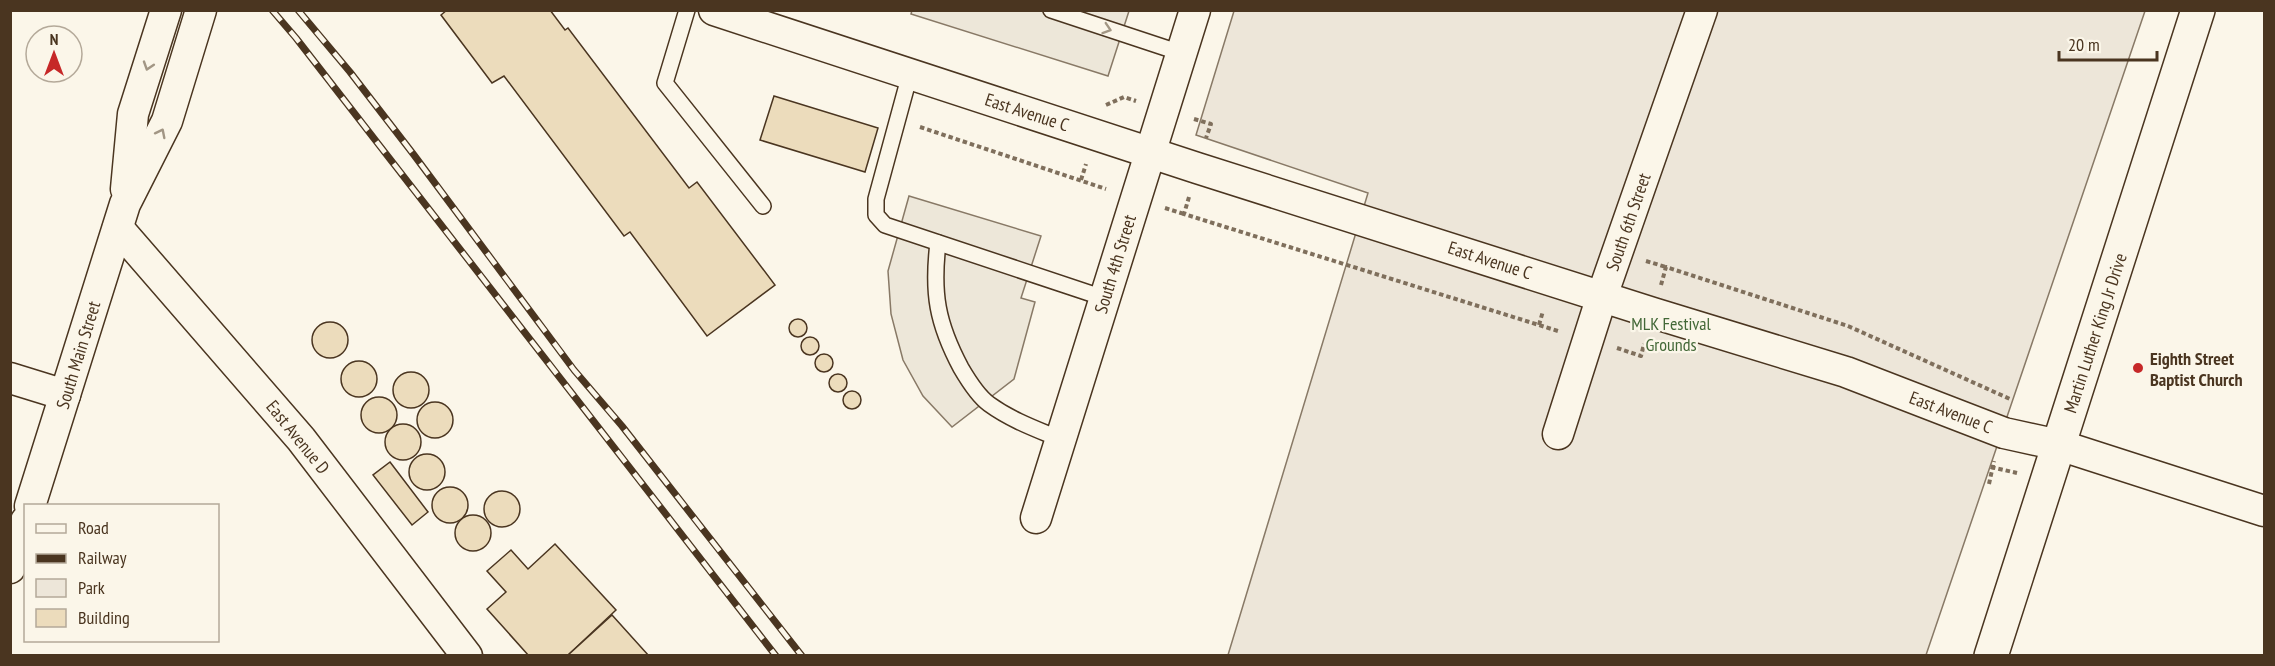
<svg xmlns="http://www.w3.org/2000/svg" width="2275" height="666" font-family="'PT Sans Narrow',sans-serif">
<rect width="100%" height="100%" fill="#fbf6e9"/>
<path fill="#ede6d9" stroke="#887966" stroke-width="1.5" d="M1234,11H2145L1926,655H1228L1368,193L1196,135Z"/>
<g fill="#ede7d9" stroke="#887966" stroke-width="1.5">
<path d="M912,10L1129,11L1108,76L911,14Z"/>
<path d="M909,196L1041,236L1021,298L1035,302L1014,379L952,427L923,396L903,360L891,314L888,271Z"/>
</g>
<g fill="#ecdcbc" stroke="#4a3520" stroke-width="1.5">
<path d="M447,10H550L565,30L568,28L689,188L697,182L775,285L707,336L630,232L624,236L504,76L492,83L441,15Z"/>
<path d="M774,96L878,128L865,172L760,140Z"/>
<circle cx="798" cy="328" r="9"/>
<circle cx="330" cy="340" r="18"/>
<circle cx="810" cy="346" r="9"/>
<circle cx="824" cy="363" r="9"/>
<circle cx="359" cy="379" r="18"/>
<circle cx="411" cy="390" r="18"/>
<circle cx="838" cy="383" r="9"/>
<circle cx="852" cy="400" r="9"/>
<circle cx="379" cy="415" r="18"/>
<circle cx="435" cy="420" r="18"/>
<circle cx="403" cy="442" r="18"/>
<circle cx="427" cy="472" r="18"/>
<path d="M390,462L428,512L412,525L373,475Z"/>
<circle cx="450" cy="505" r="18"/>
<circle cx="502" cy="509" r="18"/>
<circle cx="473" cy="533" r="18"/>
<path d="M555,544L616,610L567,656H529L487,609L506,592L487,571L511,550L528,569Z"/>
<path d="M612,615L649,656H567Z"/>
</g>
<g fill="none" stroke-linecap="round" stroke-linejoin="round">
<defs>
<g id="lane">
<path d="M687,10L665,83L763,206"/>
<path d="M1051,10L1181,53"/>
<path d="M910,74L876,199V215L885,225L1104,298"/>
<path d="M938,243C932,293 937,323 961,368C968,380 978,396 989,404C1011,420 1036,429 1060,439"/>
</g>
<g id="street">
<path d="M714,10L1197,168L1653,313L1846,372L2004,433L2059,445L2264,511"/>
<path d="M126,189L133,114L166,10"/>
<path d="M118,228L301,439L467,656"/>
<path d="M10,378L65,395"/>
<path d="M1558,434L1602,296L1702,10"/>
<path d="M30,506L125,204L167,121L201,10"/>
<path d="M1036,518L1195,10"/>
<path d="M10,568L26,521"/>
</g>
<path id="secondary" d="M1991,656L2198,10"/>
</defs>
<use href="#lane" stroke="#4a3520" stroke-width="18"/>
<use href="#street" stroke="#4a3520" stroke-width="33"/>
<use href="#secondary" stroke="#4a3520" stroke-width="36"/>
<g stroke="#7f6f5c" stroke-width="4" stroke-dasharray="4.5 3" stroke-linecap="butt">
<path d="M1106,105L1124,97L1136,101"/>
<path d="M1194,119L1211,124L1206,138"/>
<path d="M920,127L1106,189"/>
<path d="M1081,180L1086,164"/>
<path d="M1189,197L1184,214L1558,331"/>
<path d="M1165,208L1184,214"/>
<path d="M1646,261L1666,267"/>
<path d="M1661,285L1666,267L1848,326L2010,399"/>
<path d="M1539,325L1543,311"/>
<path d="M1617,348L1641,356L1644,344"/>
<path d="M1991,467L2017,473"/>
<path d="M1989,484L1994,461"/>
</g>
<use href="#lane" stroke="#fbf6e9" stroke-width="15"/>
<use href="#street" stroke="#fbf6e9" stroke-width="30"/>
<use href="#secondary" stroke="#fbf6e9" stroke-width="33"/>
<defs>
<g id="rail">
<path d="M272,10L296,38L776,656"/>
<path d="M298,10L350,72L414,155L574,370L622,426L802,656"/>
</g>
</defs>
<use href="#rail" stroke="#4a3520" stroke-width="7"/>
<use href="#rail" stroke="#fbf6e9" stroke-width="4.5" stroke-dasharray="14" stroke-linecap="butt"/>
</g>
<defs><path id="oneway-chevron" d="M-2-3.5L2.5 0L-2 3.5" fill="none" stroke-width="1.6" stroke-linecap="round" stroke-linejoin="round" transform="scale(1.5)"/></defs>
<g stroke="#a29684">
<use href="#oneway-chevron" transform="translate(1107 29) rotate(18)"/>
<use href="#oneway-chevron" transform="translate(148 66) rotate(108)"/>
<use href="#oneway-chevron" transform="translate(161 133) rotate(-63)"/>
</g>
<circle fill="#c62828" stroke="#fbf6e9" stroke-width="2" cx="2138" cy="368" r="6"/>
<g text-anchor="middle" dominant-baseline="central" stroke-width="4.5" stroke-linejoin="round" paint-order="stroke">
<g font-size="18" fill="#4a3520" stroke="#fbf6e9">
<text transform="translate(1027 112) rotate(18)">East Avenue C</text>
<text transform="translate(1628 222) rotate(-71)">South 6th Street</text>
<text transform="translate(1490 260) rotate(18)">East Avenue C</text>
<text transform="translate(1115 264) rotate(-73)">South 4th Street</text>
<text transform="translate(2095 333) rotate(-72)">Martin Luther King Jr Drive</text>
<text transform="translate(78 355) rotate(-73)">South Main Street</text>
<text transform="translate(1951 412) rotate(21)">East Avenue C</text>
<text transform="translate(298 437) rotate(51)">East Avenue D</text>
</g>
<g font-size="18" fill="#436837" stroke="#fbf6e9">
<text x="1671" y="323">MLK Festival<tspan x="1671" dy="21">Grounds</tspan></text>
</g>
<g font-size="18" font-weight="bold" fill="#4a3520" stroke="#fbf6e9" text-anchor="start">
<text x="2150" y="358">Eighth Street<tspan x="2150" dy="21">Baptist Church</tspan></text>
</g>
</g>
<rect width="2275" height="666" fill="none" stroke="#4a3520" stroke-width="24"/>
<rect x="24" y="504" width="195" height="138" fill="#fbf6e9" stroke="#b4a999" stroke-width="1.5"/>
<rect x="36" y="524" width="30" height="9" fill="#fbf6e9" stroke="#b4a999" stroke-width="1.5"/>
<text x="78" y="534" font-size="18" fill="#4a3520">Road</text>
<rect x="36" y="554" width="30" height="9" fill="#4a3520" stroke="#b4a999" stroke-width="1.5"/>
<text x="78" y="564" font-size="18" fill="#4a3520">Railway</text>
<rect x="36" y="579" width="30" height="18" fill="#ede6d9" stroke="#b4a999" stroke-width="1.5"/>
<text x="78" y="594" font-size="18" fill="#4a3520">Park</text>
<rect x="36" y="609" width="30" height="18" fill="#ecdcbc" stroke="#b4a999" stroke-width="1.5"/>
<text x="78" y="624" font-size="18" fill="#4a3520">Building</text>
<g transform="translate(54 54)"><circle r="28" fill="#fbf6e9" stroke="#b4a999" stroke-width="1.5"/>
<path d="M0-4.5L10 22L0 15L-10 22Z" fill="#c62828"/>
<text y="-9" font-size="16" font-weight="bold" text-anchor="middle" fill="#4a3520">N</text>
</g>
<path d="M2059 51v9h98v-9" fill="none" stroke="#4a3520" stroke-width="3"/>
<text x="2068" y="51" font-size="18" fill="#4a3520" stroke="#fbf6e9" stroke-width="4.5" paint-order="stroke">20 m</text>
</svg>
